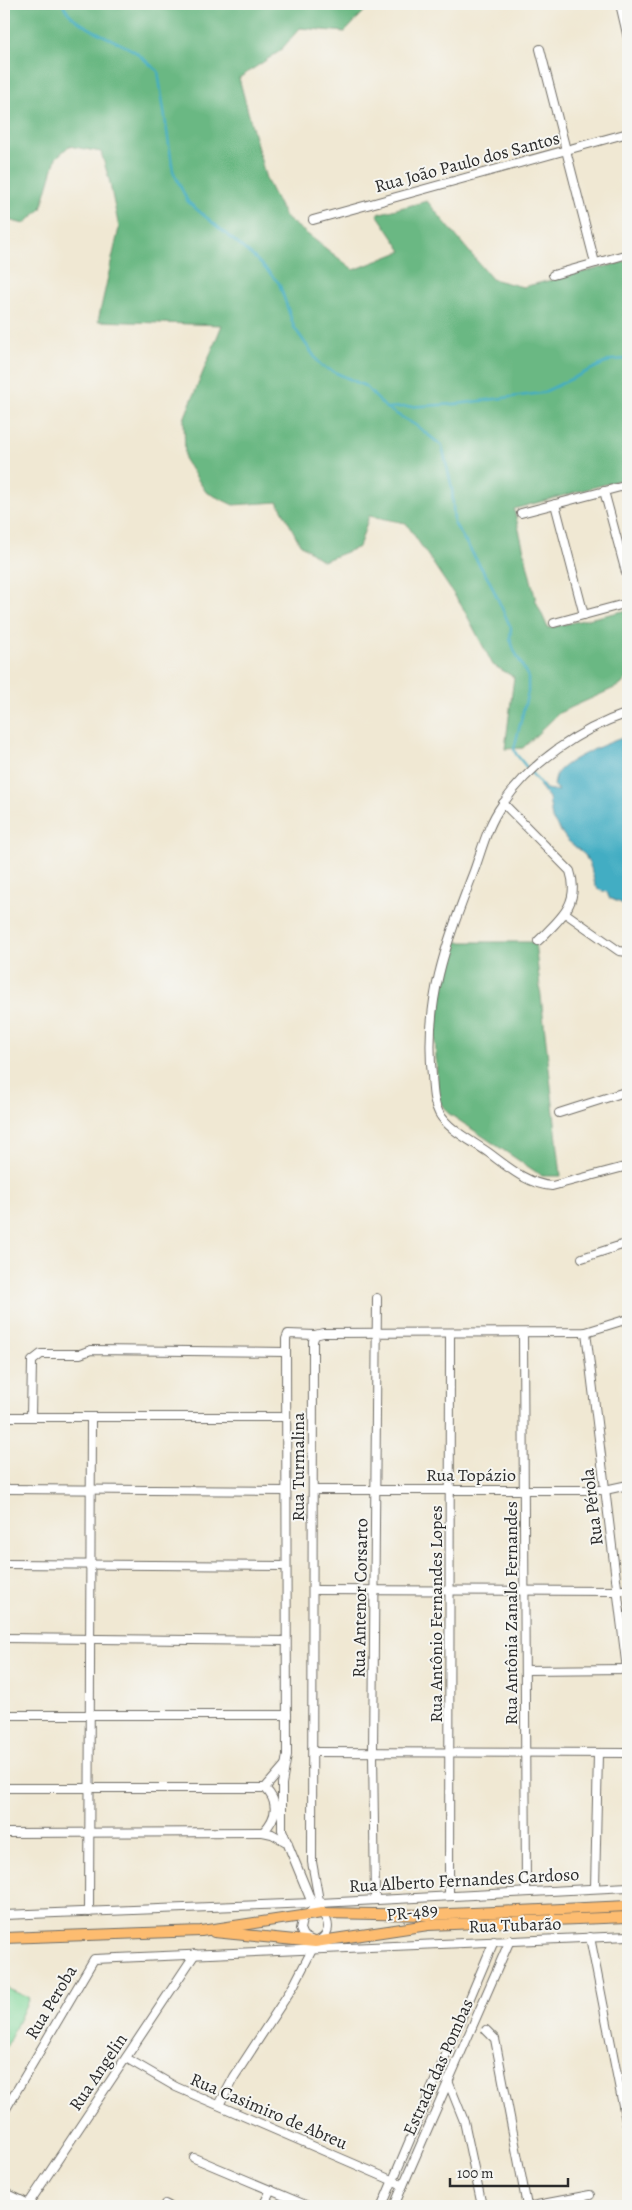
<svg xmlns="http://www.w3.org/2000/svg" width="632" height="2210" font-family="Alegreya,serif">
<rect width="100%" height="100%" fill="#f6f6f2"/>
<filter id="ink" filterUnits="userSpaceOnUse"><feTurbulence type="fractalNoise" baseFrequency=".02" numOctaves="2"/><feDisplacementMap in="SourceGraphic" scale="10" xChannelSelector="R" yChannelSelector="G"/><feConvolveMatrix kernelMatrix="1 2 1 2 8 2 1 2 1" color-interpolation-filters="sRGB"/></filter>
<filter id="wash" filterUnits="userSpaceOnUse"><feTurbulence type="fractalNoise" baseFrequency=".0096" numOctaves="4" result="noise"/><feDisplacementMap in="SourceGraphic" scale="20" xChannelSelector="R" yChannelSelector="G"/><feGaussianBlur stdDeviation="1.12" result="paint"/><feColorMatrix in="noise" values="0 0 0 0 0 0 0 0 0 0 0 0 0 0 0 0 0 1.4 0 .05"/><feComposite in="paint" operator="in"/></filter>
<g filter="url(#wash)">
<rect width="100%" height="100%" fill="#f0e8d3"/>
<path fill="#83d89b" stroke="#578263" d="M4,1987L29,1998L4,2052Z"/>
<g fill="#6ab883" stroke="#4a7257">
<path d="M4,4H371L345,32L300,28L280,51L239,78L266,179L285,217L354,270L402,251L377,214L427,201L492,279L523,287L628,261V478L514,509L536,601L548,628L628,610V677L621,685L559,713L523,748L505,749L514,677L493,665L463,608L406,523L369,516L359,547L323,561L300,544L278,502L233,505L206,492L185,460L184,419L222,325L98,321L119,228L109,179L101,152L69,146L56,158L41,209L24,224L4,219Z"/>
<path d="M456,942H535L561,1176H542L448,1113L438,1100L435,1037L445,971Z"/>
</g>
<path fill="#43adc3" stroke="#376c77" d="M628,736V906L609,898L607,892L599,890L595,885L591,868L585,855L567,840L552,819L549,798L539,785L541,783L546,789L559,791L554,785C555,781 555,776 557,773C567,759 612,741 628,736Z"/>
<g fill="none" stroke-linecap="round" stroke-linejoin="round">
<g stroke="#43adc3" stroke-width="2.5">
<path d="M63,4C70,25 115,39 134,51C142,57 150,65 158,71L173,171L188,202L256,259L279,283L294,327L321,366L365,386L386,408L417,426L442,446L452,488L454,523L490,582L511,628L510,638L514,650L528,677V692L514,749L516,754L542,786"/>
<path d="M386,408L457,404L542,393L611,360L628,359"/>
</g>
</g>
</g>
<g filter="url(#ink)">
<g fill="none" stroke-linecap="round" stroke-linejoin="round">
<defs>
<g id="minor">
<path d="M621,8L628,38"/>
<path d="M540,49L595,263"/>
<path d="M313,220L628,133"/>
<path d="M553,275L628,254"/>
<path d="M604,491L628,580"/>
<path d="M555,504L584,615"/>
<path d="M521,513L628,485"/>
<path d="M554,623L628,603"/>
<path d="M628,713C580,729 531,762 502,805C488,824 482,849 474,871C447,942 424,998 432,1076C433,1089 433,1102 439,1113C448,1130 474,1142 489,1153C508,1167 527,1184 552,1186L628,1166"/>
<path d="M503,803L570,871C581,904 559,920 538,941"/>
<path d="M565,913L619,951L628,952"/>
<path d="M559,1113L628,1091"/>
<path d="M582,1258L628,1243"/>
<path d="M586,1332L628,1678"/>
<path d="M523,1333L526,1892"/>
<path d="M315,1335L288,1334L286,1339L287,1755L282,1784V1830L312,1903L313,1911L322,1913C332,1925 329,1937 315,1942L303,1936L300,1929L302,1920L320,1903L628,1887"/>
<path d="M4,1417H286"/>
<path d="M31,1417L32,1361L41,1354H80L91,1350L285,1352"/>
<path d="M4,1489L285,1491"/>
<path d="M313,1490H605L628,1485"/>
<path d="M4,1564L285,1566"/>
<path d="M313,1590L618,1591L628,1589"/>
<path d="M4,1638L286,1641"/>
<path d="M526,1670L627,1669"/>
<path d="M4,1715H287"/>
<path d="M313,1752L628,1753"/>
<path d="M4,1788H265C280,1803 277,1818 263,1832"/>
<path d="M265,1788L285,1765"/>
<path d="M4,1833L263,1832L272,1834L288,1843"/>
<path d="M595,1888L598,1754"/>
<path d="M449,1895L450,1334"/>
<path d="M375,1899L373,1753L377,1298"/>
<path d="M320,1906L312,1862L313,1341L315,1335L323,1333L586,1332L628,1319"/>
<path d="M89,1912L91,1417"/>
<path d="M4,1915L312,1903"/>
<path d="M590,1937L628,2131"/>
<path d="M486,2030L495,2039L527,2206"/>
<path d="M126,2058L176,2087L403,2185"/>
<path d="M448,2081L464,2121L482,2206"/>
<path d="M219,2105L234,2077L294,1985L314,1946"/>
<path d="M4,2112L94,1959L628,1936"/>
<path d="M194,2158L308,2206"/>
<path d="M4,2192L33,2206"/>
<path d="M165,2204L169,2206"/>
<path d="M27,2206L195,1954"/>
<path d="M263,2206L271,2190"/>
<path d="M382,2206L494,1941"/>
<path d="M394,2206L510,1940"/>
<path d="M532,2206L590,2195"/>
</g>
<g id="major">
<path d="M214,1932L315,1942L428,1925L628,1917"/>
<path d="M4,1938L201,1931L322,1913L428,1915L628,1906"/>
</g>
</defs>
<use href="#minor" stroke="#706d66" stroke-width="10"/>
<use href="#major" stroke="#706d66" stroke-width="12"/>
<use href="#minor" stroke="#fff" stroke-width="8"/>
<use href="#major" stroke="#fdbc70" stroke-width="10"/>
</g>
</g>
<g text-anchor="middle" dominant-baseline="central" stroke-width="4" stroke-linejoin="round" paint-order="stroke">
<g font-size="18" fill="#2b2b2b" stroke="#f6f6f2">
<text transform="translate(467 162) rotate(-15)">Rua João Paulo dos Santos</text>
<text transform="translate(298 1467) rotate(-90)">Rua Turmalina</text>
<text x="471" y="1475">Rua Topázio</text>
<text transform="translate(592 1507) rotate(-97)">Rua Pérola</text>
<text transform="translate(360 1598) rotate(-89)">Rua Antenor Corsarto</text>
<text transform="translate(511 1613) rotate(-90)">Rua Antônia Zanalo Fernandes</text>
<text transform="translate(436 1614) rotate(-90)">Rua Antônio Fernandes Lopes</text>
<text transform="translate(464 1880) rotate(-3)">Rua Alberto Fernandes Cardoso</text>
<text transform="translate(412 1912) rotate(-6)">PR-489</text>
<text transform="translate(515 1925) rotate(-2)">Rua Tubarão</text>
<text transform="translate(51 2002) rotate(-59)">Rua Peroba</text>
<text transform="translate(438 2067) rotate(-66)">Estrada das Pombas</text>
<text transform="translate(98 2072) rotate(-56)">Rua Angelin</text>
<text transform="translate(269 2111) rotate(23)">Rua Casimiro de Abreu</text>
</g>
</g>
<rect width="632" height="2210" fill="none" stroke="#f6f6f2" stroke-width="20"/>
<path d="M450 2178v8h118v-8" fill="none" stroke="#2b2b2b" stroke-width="2.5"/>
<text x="457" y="2178" font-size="15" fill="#2b2b2b" stroke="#f6f6f2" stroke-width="4" paint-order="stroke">100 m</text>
</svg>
